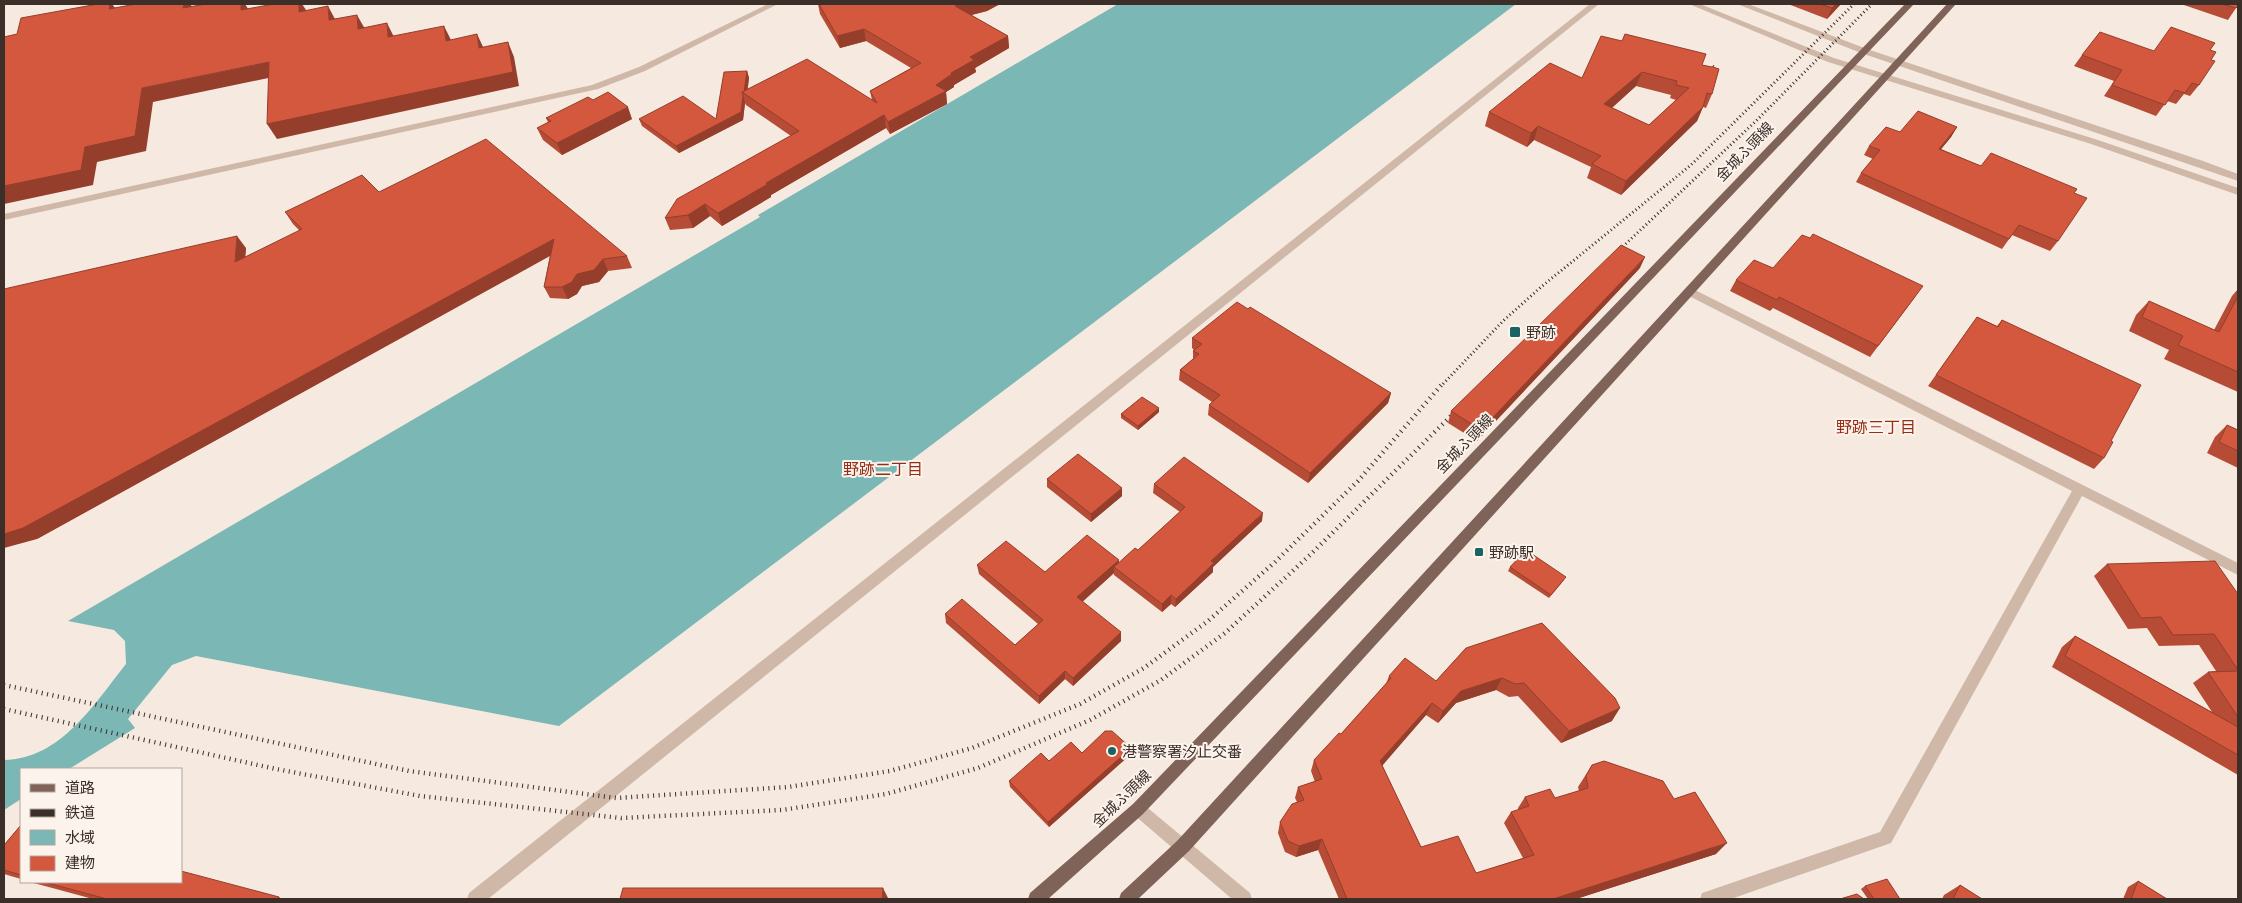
<svg xmlns="http://www.w3.org/2000/svg" width="2242" height="903" font-family="Lato,'Noto Sans JP',sans-serif">
<rect width="100%" height="100%" fill="#f6e9df"/>
<path fill="#7ab7b5" d="M1118,4H1516L559,726L196,656L172,665L128,719L135,728L69,769H21V799L4,810V760C61,759 94,704 126,664L125,641L114,630L68,621L760,217L758,215Z"/>
<g fill="none" stroke-linecap="round" stroke-linejoin="round">
<g fill="#d0b8a8" fill-rule="evenodd">
<path d="M768,4H778L645,71L598,89L4,220V214L592,85L639,67Z"/>
<path d="M1590,4H1599L488,899H467L469,893Z"/>
<path d="M1689,4H1700L1834,58L2098,140L2238,188V195L2091,144L1828,62Z"/>
<path d="M1737,4H1748L1867,49L2203,161L2238,174V181L1861,53Z"/>
<path d="M1691,288L2238,563V575L2082,496L1891,843L1731,899H1700L1702,893L1708,891L1880,832L2072,491L1687,295L1685,292L1687,289Z"/>
<path d="M1138,802L1143,804L1250,893L1252,899H1232L1133,814L1130,809L1133,804Z"/>
</g>
<g fill="#806358" fill-rule="evenodd">
<path d="M1905,4H1914L1143,814L1048,899H1028L1030,893L1133,804Z"/>
<path d="M1947,4H1956L1189,851L1138,899H1119L1121,893L1177,841Z"/>
</g>
<g stroke="#3c2e29" stroke-width="3" stroke-dasharray="1 3" stroke-linecap="butt">
<path d="M1614,255L1758,119L1872,4"/>
<path d="M1443,384L1503,321L1541,287L1691,165L1854,4"/>
</g>
<g stroke="#3c2e29" stroke-width="4.5" stroke-dasharray="1 4.5" stroke-linecap="butt">
<path d="M4,685L409,771L616,798L788,787L890,771L972,748L1080,704L1144,668L1208,621L1275,562L1358,481L1444,382"/>
<path d="M4,709L276,769L420,796L621,818L782,810L886,794L978,768L1090,720L1161,680L1225,633L1310,555L1459,408"/>
</g>
</g>
<g fill="#b64c35" fill-rule="evenodd">
<path d="M818,4H1000L987,11L971,15L1008,36L1009,48L975,68L976,72L954,85V87L946,92L947,104L890,134L886,128L771,195V197L722,226L710,216L693,228L670,230L665,218L791,136L746,105L745,103L743,120L679,153L642,126L639,119H716L747,71L749,78L747,90L872,100L870,91L911,68L866,41L840,48L820,14Z"/>
<path d="M1788,4H1841L1827,19Z"/>
<path d="M2181,4H2238L2236,8L2228,20Z"/>
<path d="M2210,50L2211,60L2199,85L2190,96L2184,94L2176,104L2167,101L2156,116L2104,96L2114,81L2074,66L2082,55L2153,51Z"/>
<path d="M1702,65L1712,67V94L1706,108L1703,107L1697,121L1621,195L1587,178L1591,167L1534,140L1527,147L1485,126L1489,112L1582,78ZM1636,86L1671,95L1670,98L1676,100L1649,125L1612,108Z"/>
<path d="M593,100L632,119L562,155L543,140L537,128L548,122L546,118Z"/>
<path d="M1957,127L1951,137L1941,149L1981,166L2074,193L2058,241L2050,251L2012,235L2002,249L1856,182L1861,173L1873,159L1864,155L1869,146L1900,132Z"/>
<path d="M379,192L627,256L632,268L608,271L599,282L582,286L577,294L568,299L550,298L544,287L550,255L37,539L246,248L245,257L300,231L293,224L285,212Z"/>
<path d="M1640,268L1477,441L1448,423L1451,411Z"/>
<path d="M1773,268L1915,297L1870,357L1773,308L1770,311L1730,291L1736,280Z"/>
<path d="M2238,289V392L2164,359L2169,350L2129,331L2136,315L2149,301L2214,330L2232,296Z"/>
<path d="M1977,317L1997,326L2002,320L2104,458L2094,469L1928,386Z"/>
<path d="M1192,338L1391,393L1388,403L1308,483L1208,415L1209,405L1212,402L1179,380L1180,370L1193,359V351L1194,350L1192,348Z"/>
<path d="M1159,412L1138,430L1121,418V414Z"/>
<path d="M2227,425L2238,430V468L2207,453L2215,437Z"/>
<path d="M1047,479L1122,488V496L1091,522L1047,487Z"/>
<path d="M1154,484L1262,521L1213,567V572L1175,607L1171,604L1162,612L1114,575V573L1082,601L1121,641L1073,686L1065,679L1039,704L946,623L945,614L1015,645L1038,624L979,574L977,565L1045,572L1119,560V563L1138,550L1180,512L1153,493Z"/>
<path d="M2107,564L2238,594V775L2052,667L2062,647L2075,636L2212,712L2193,683L2208,672L2216,671L2199,645L2159,646L2147,628L2128,629L2094,576Z"/>
<path d="M1510,567L1564,580L1549,598L1508,571Z"/>
<path d="M1466,648L1612,721L1561,743L1518,696L1509,697L1496,690L1456,703L1438,723L1426,715L1382,765L1421,847L1476,873L1523,858L1504,823L1511,812L1518,810V808L1525,797L1555,798L1579,791L1578,787L1592,765L1674,799L1716,854L1576,899H1339L1318,850L1296,857L1285,852L1278,833L1280,822L1297,802L1295,798L1298,787L1315,782L1311,771L1314,760L1341,734L1386,684L1389,676L1436,681Z"/>
<path d="M1082,753L1131,754L1049,827L1010,787L1009,781L1049,761Z"/>
<path d="M21,825V879L4,874V844H5Z"/>
<path d="M2138,881L2167,899H2123L2128,887Z"/>
<path d="M30,882H181L279,897L282,899H93Z"/>
<path d="M1960,885L1982,899H1942L1944,895Z"/>
<path d="M1865,886L1900,899H1868L1861,889Z"/>
</g>
<g fill="#943e2b">
<path d="M110,4H112L121,16L109,9Z"/>
<path d="M184,4H190L194,9L183,8Z"/>
<path d="M241,4H245L250,12L241,10Z"/>
<path d="M299,4H302L308,13L299,12Z"/>
<path d="M964,4H1000L987,11L956,19L955,6Z"/>
<path d="M1836,4H1841L1827,19L1832,8Z"/>
<path d="M328,6L336,21L329,20Z"/>
<path d="M357,15L365,29H358Z"/>
<path d="M387,23L394,37H388Z"/>
<path d="M444,26L451,40L446,41Z"/>
<path d="M864,29L866,41L840,48L837,36Z"/>
<path d="M477,34L484,49L479,48Z"/>
<path d="M1008,36L1009,48L975,68L976,72L954,85V87L946,92L947,104L890,134L888,122L936,85L970,57Z"/>
<path d="M508,42L514,57L519,86L277,139L267,124Z"/>
<path d="M269,62L278,76L153,102L146,151L97,162L93,185L4,204V186L142,88Z"/>
<path d="M747,71L749,78L747,95L744,93Z"/>
<path d="M1642,72L1636,86L1600,118L1604,104Z"/>
<path d="M743,96L745,103L743,120L679,153L676,146L741,112Z"/>
<path d="M628,107L632,119L562,155L557,143Z"/>
<path d="M1703,107L1697,121L1621,195L1626,181Z"/>
<path d="M884,115L886,128L771,195V197L722,226L718,213L766,183Z"/>
<path d="M1538,126L1534,140L1527,147L1531,133Z"/>
<path d="M1957,127L1951,137L1933,159L1939,149Z"/>
<path d="M705,204L710,216L693,228L688,215Z"/>
<path d="M237,236L246,248L244,274L235,262Z"/>
<path d="M554,239L559,251L37,539L4,548V534Z"/>
<path d="M1645,257L1640,268L1477,441L1481,430Z"/>
<path d="M603,259L608,271L599,282L582,286L577,294L568,299L562,287L577,274Z"/>
<path d="M1391,393L1388,403L1308,483L1310,473Z"/>
<path d="M1159,408V412L1138,430V426Z"/>
<path d="M1122,488V496L1091,522V514Z"/>
<path d="M1263,513L1262,521L1213,567V572L1175,607L1176,599L1211,561Z"/>
<path d="M1119,560V569L1114,567V573L1078,606L1077,597Z"/>
<path d="M1171,595V604L1162,612V604Z"/>
<path d="M1121,632V641L1073,686V678Z"/>
<path d="M1065,671V679L1039,704V696Z"/>
<path d="M1502,678L1496,690L1456,703L1438,723L1443,711L1461,691Z"/>
<path d="M1432,703L1426,715L1376,773L1380,761Z"/>
<path d="M1620,708L1612,721L1561,743L1569,731Z"/>
<path d="M1131,748V754L1049,827L1048,822Z"/>
<path d="M1322,839L1318,850L1296,857L1299,846Z"/>
<path d="M1727,843L1716,854L1576,899H1553Z"/>
<path d="M883,888L888,898V899H882Z"/>
</g>
<g fill="#d4583e" stroke="#943e2b" fill-rule="evenodd">
<path d="M98,4H110L109,9L136,4H184L183,8L206,4H241V10L274,4H299V12L328,6L329,20L357,15L358,29L387,23L388,37L444,26L446,41L477,34L479,48L508,42L513,72L267,124L269,62L142,88L135,136L85,147L81,170L4,186V37L17,34L21,18Z"/>
<path d="M819,4H964L955,6L1008,36L970,57L974,60L951,73L952,74L936,85L946,91L888,122L884,115L766,183L768,184L718,213L705,204L688,215L665,218L677,199L799,131L742,92L807,59L877,103L870,91L921,63L864,29L837,36Z"/>
<path d="M1820,4H1836L1832,8Z"/>
<path d="M2222,4H2238V6L2236,8Z"/>
<path d="M2171,27L2215,43L2210,50L2216,52L2211,60L2215,61L2199,85L2192,83L2185,93L2175,90L2165,105L2112,85L2122,70L2082,55L2100,32L2154,51Z"/>
<path d="M1625,34L1706,54L1702,65L1712,67L1714,65L1713,67L1719,69L1712,94L1707,93L1703,107L1626,181L1592,164L1601,156L1538,126L1531,133L1489,112L1550,63L1582,78L1601,36L1622,41ZM1642,72L1677,81L1676,85L1689,88L1649,125L1604,104Z"/>
<path d="M747,71L744,92H742L743,96L741,112L676,146L639,119L683,96L716,119L724,72Z"/>
<path d="M608,92L628,107L557,143L537,128L551,121L546,118L588,97L593,100Z"/>
<path d="M1918,111L1957,127L1939,149L1981,166L1991,153L2077,189L2074,193L2087,198L2058,241L2019,225L2009,239L1861,173L1880,150L1869,146L1886,127L1900,132Z"/>
<path d="M486,139L627,256L603,259L594,270L577,274L572,282L562,287H544L554,239L23,528L4,534V289L237,236L235,262L302,229L285,212L362,175L379,192Z"/>
<path d="M1813,234L1923,286L1878,346L1779,297L1777,300L1736,280L1754,260L1773,268L1802,235L1810,238Z"/>
<path d="M1621,245L1645,257L1481,430L1451,411Z"/>
<path d="M2238,296V372L2178,345L2183,336L2142,317L2149,301L2219,332Z"/>
<path d="M1237,302L1248,309L1250,307L1391,393L1310,473L1209,405L1220,395L1180,370L1199,354L1193,351L1202,344L1192,338Z"/>
<path d="M1977,317L1998,327L2002,320L2141,385L2111,441L2113,442L2104,458L1936,375Z"/>
<path d="M1142,397L1159,408L1138,426L1121,414Z"/>
<path d="M2227,425L2238,430V451L2219,442Z"/>
<path d="M1078,454L1122,488L1091,514L1047,479Z"/>
<path d="M1184,457L1263,513L1211,561L1214,563L1176,599L1171,595L1162,604L1114,567L1135,548L1138,550L1185,507L1154,484Z"/>
<path d="M1087,535L1119,560L1077,597L1121,632L1073,678L1065,671L1039,696L945,614L962,599L1015,645L1043,620L977,565L1006,541L1045,572Z"/>
<path d="M1526,550L1566,577L1551,595L1510,567Z"/>
<path d="M2215,561L2238,594V670L2214,634L2173,635L2161,617L2141,618L2107,564Z"/>
<path d="M1542,623L1615,698L1620,708L1569,731L1524,683L1515,684L1502,678L1461,691L1443,711L1432,703L1380,761L1421,847L1458,836L1476,873L1534,855L1511,812L1529,806L1525,797L1550,789L1555,798L1588,788L1586,776L1592,765L1604,761L1663,781L1674,799L1695,792L1727,843L1553,899H1347L1322,839L1299,846L1288,841L1280,822L1292,804L1304,800L1298,787L1322,779L1314,760L1339,733L1341,734L1391,678L1389,676L1405,658L1436,681L1466,648Z"/>
<path d="M2075,636L2238,727V755L2065,656Z"/>
<path d="M2238,671V717L2208,672Z"/>
<path d="M1105,731H1112L1131,748L1048,822L1009,781L1041,753L1049,761L1071,742L1082,753Z"/>
<path d="M21,825V875L4,870V844H5Z"/>
<path d="M181,871L279,897L277,899H107L44,882H181Z"/>
<path d="M1887,879L1900,899H1874L1865,886Z"/>
<path d="M2138,881L2167,899H2131Z"/>
<path d="M1960,885L1982,899H1953Z"/>
<path d="M623,888H883L882,899H620Z"/>
<path d="M1857,894L1864,899H1840Z"/>
</g>
<g fill="#196463" stroke="#fcf4ec" stroke-width="2">
<rect x="1509" y="326" width="12" height="12" rx="2.5"/>
<rect x="1474" y="547" width="10" height="10" rx="2.5"/>
<circle cx="1112" cy="751" r="5"/>
</g>
<g text-anchor="middle" dominant-baseline="central" stroke-width="4" stroke-linejoin="round" paint-order="stroke">
<g font-size="15" fill="#3c2e29" stroke="#fcf4ec">
<text transform="translate(1744 151) rotate(-46)">金城ふ頭線</text>
<text transform="translate(1464 443) rotate(-46)">金城ふ頭線</text>
<text transform="translate(1121 798) rotate(-44)">金城ふ頭線</text>
</g>
<g font-size="15" fill="#3c2e29" stroke="#fcf4ec" text-anchor="start">
<text x="1526" y="332">野跡</text>
<text x="1489" y="552">野跡駅</text>
<text x="1122" y="751">港警察署汐止交番</text>
</g>
<g font-size="16" fill="#962d17" stroke="#fcf4ec">
<text x="1876" y="426">野跡三丁目</text>
<text x="883" y="468">野跡二丁目</text>
</g>
</g>
<rect width="2242" height="903" fill="none" stroke="#3c2e29" stroke-width="10"/>
<rect x="20" y="768" width="162" height="115" fill="#fcf4ec" stroke="#afa59e"/>
<rect x="30" y="784" width="25" height="8" fill="#806358" stroke="#afa59e"/>
<text x="65" y="793" font-size="15" fill="#3c2e29">道路</text>
<rect x="30" y="809" width="25" height="8" fill="#3c2e29" stroke="#afa59e"/>
<text x="65" y="818" font-size="15" fill="#3c2e29">鉄道</text>
<rect x="30" y="830" width="25" height="15" fill="#7ab7b5" stroke="#afa59e"/>
<text x="65" y="843" font-size="15" fill="#3c2e29">水域</text>
<rect x="30" y="856" width="25" height="15" fill="#d4583e" stroke="#afa59e"/>
<text x="65" y="868" font-size="15" fill="#3c2e29">建物</text>
</svg>
